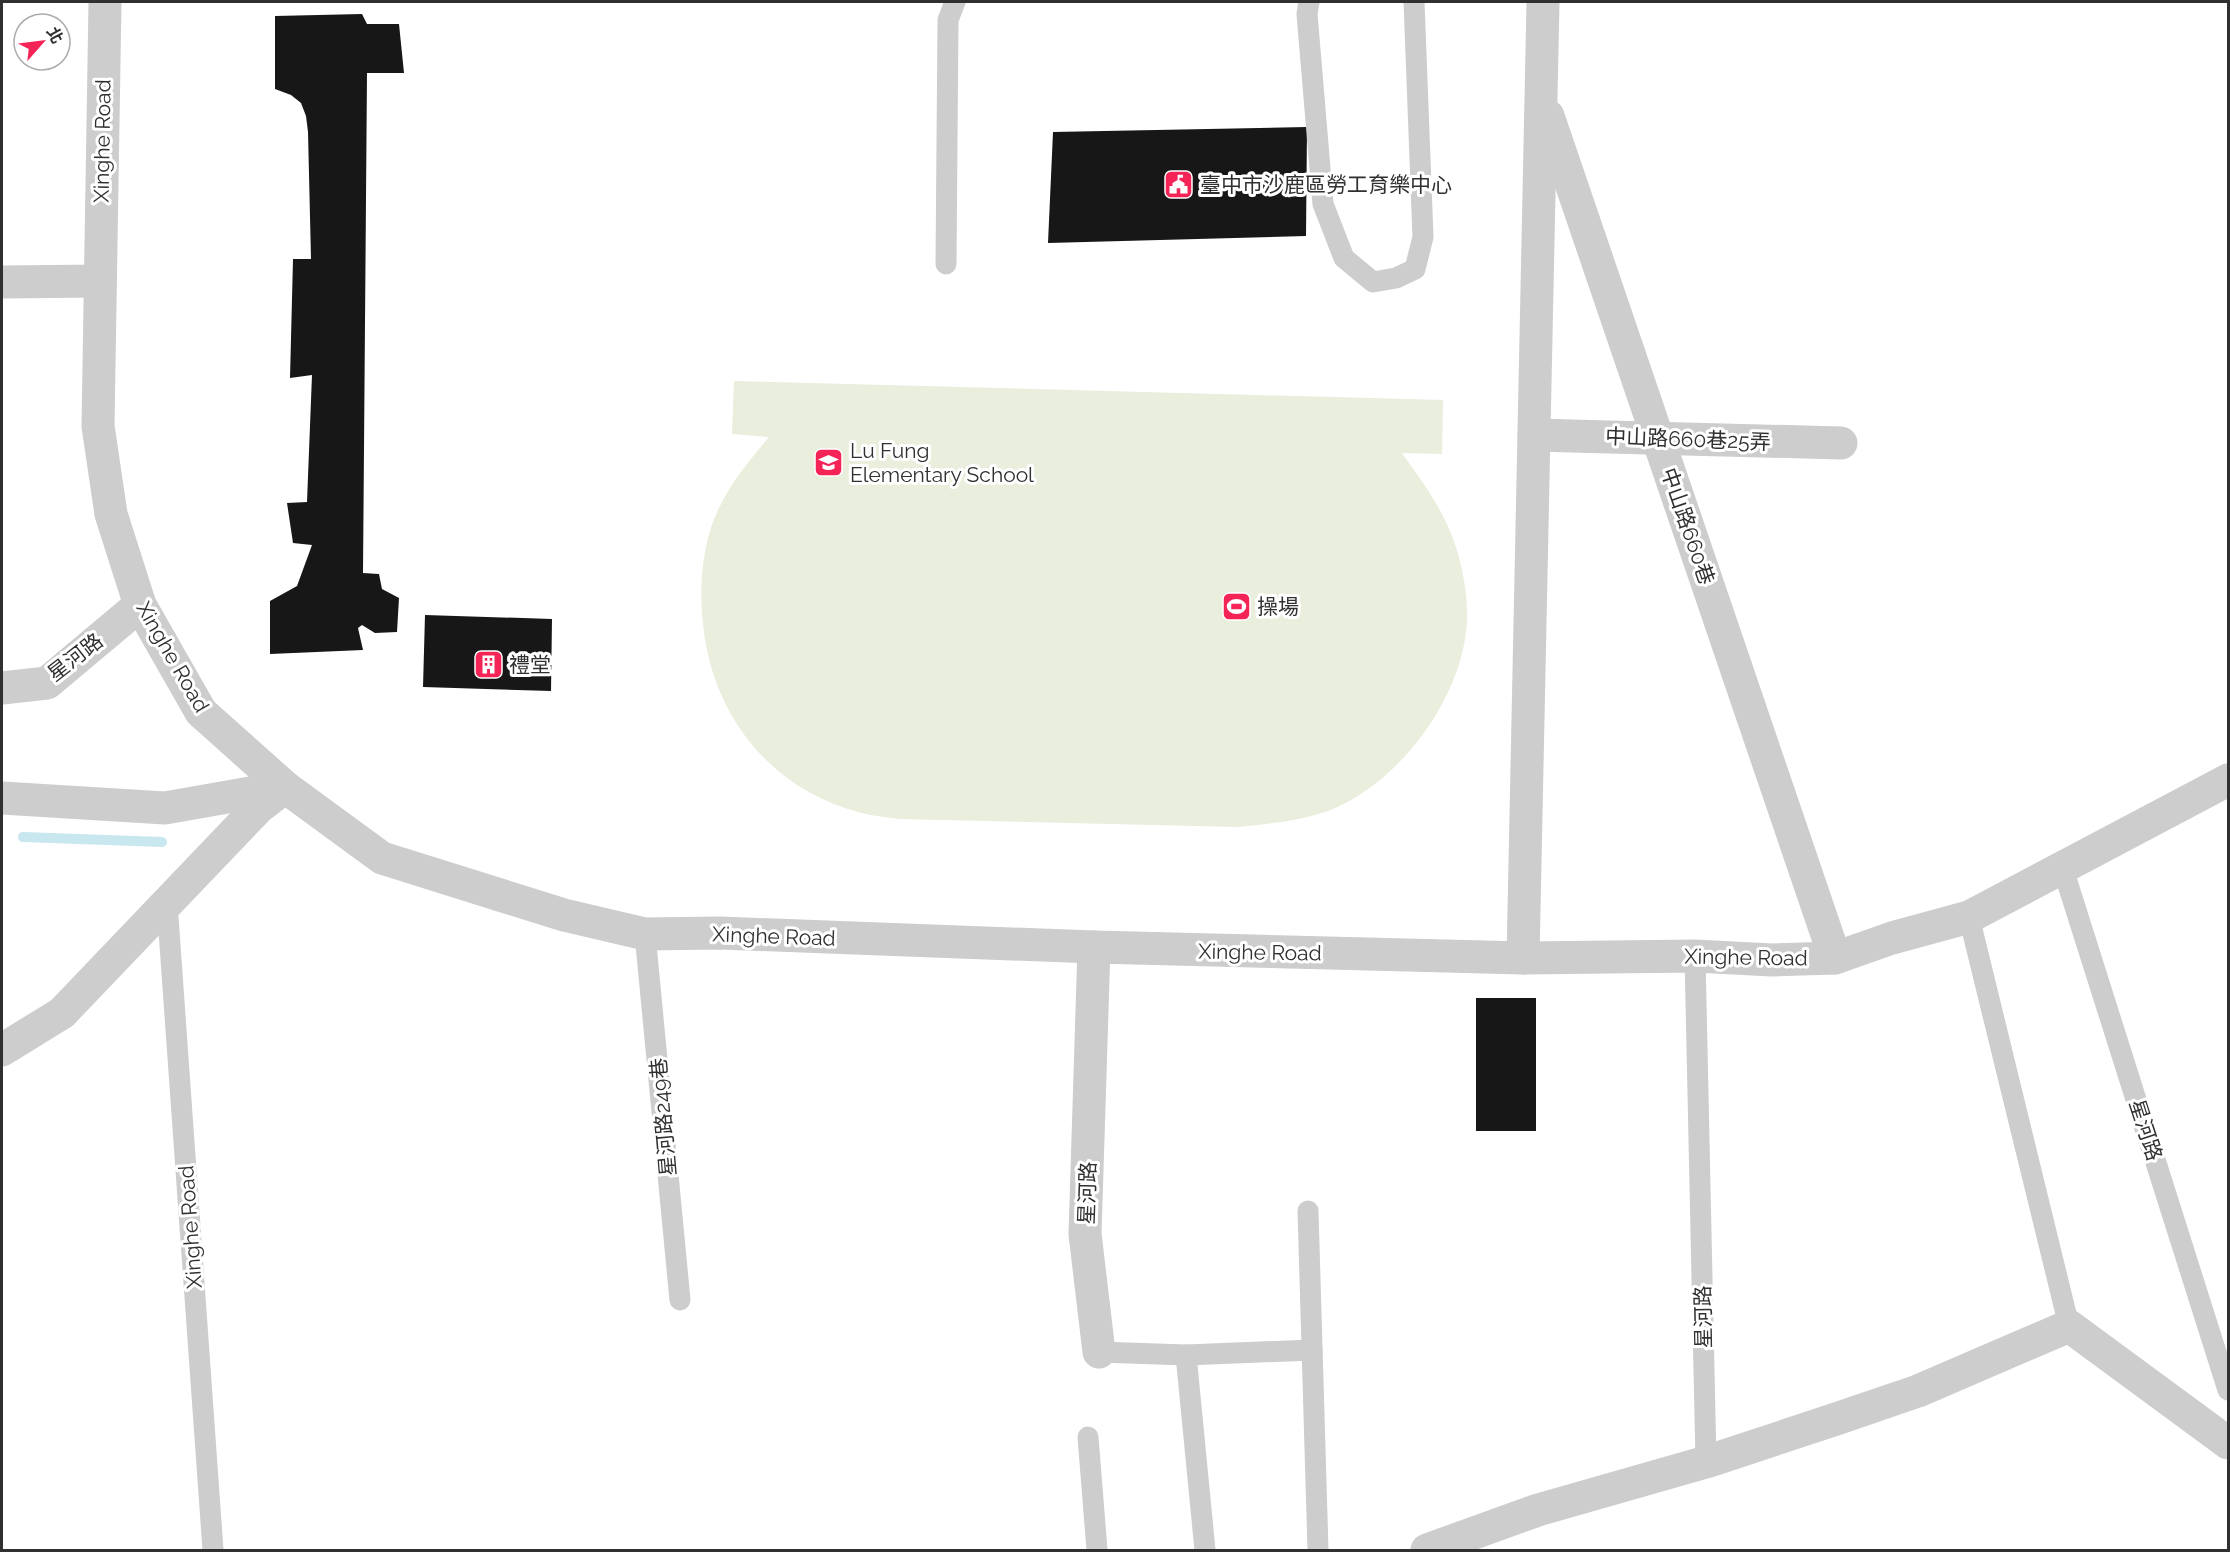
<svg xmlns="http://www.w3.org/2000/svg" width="2230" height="1552" font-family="Raleway,'Noto Sans TC',sans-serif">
<rect width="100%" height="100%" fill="#fff"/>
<path fill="#e9eedd" d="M734,381L1443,400L1442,454L1402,453C1420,479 1438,502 1450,531C1461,557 1468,592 1467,620C1464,697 1399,784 1328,811C1299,821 1269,824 1238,827L899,819C886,817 871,816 858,812C769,788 712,714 703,624C699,586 702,542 719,508C732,481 750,460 769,437L732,434Z"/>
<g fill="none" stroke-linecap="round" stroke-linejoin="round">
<path stroke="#c8e7ef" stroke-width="10" d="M23,837L162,842"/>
</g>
<g fill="#171717">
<path d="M362,14L367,24H399L404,73H367L363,573L379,574L382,589L399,598L397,632L375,633L362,625L358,628L363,650L270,654V601L297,586L312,545L293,543L287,503L307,502L312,375L290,378L293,259H311L308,132L306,116L301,103L291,95L275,89V16Z"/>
<path d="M1307,127L1306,236L1048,243L1053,132Z"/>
<path d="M425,615L552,619L551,691L423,687Z"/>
<rect x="1476" y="998" width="60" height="133"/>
</g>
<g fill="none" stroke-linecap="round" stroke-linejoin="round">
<g stroke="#cdcdcd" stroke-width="21">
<path d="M1309,2L1307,14L1323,204L1344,258L1373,282L1396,278L1415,269L1423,237L1414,2"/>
<path d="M946,264L948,20L955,2"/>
<path d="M2063,869L2228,1390"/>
<path d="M167,903L213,1550"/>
<path d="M1969,917L2069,1326"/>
<path d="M645,934L680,1300"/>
<path d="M1695,956L1706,1462"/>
<path d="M1308,1211L1318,1550"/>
<path d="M1099,1352L1186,1355L1312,1350"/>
<path d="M1186,1355L1205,1550"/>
<path d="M1088,1437L1097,1550"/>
</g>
<g stroke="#cdcdcd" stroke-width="33">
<path d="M105,2L98,426L111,514L140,605L201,712L285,787L382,858L564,915L645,934L720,933L1094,947L1523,958L1695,956L1772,960L1835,958L1892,938L1969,917L2228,780"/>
<path d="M1548,116L1835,958"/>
<path d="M2,282L100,281"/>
<path d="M1534,435L1841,443"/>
<path d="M2,688L47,683L140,605"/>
<path d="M2,798L165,808L284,787"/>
<path d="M1094,947L1085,1234L1099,1352"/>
<path d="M1523,958L1543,2"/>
<path d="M2,1050L62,1013L258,808L285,787"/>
<path d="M1427,1550L1538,1510L1706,1462L1836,1419L1918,1391L2069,1326L2228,1443"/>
</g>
</g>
<defs>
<symbol id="civic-square" viewBox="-11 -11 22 22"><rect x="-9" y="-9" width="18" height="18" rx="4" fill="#f52457" stroke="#fff"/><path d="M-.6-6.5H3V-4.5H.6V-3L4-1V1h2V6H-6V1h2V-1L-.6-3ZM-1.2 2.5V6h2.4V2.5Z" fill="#fff"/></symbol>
<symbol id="school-square" viewBox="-11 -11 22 22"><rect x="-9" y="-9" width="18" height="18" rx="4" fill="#f52457" stroke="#fff"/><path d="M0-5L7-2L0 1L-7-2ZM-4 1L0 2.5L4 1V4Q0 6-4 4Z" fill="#fff"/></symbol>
<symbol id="stadium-square" viewBox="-11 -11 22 22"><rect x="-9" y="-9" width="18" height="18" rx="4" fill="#f52457" stroke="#fff"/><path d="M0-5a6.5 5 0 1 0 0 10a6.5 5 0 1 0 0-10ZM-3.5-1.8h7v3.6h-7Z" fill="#fff"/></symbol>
<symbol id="building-square" viewBox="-11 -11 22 22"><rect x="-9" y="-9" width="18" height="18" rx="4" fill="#f52457" stroke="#fff"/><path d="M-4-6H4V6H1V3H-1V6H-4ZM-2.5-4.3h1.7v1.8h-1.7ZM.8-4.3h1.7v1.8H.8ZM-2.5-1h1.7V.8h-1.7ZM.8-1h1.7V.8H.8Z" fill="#fff"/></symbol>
</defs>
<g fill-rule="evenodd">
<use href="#civic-square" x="1162" y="168" width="33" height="33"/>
<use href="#school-square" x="812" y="446" width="33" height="33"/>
<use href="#stadium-square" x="1220" y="590" width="33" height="33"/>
<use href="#building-square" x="472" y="648" width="33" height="33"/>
</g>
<g text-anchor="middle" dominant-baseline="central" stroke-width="6" stroke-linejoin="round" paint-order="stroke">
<g font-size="21" fill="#303030" stroke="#fff">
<text transform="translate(102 141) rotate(-89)">Xinghe Road</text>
<text transform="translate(1688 439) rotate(2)">中山路660巷25弄</text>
<text transform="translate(1688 526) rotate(71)">中山路660巷</text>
<text transform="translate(75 657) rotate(-38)">星河路</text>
<text transform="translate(173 657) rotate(60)">Xinghe Road</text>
<text transform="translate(774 936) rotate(2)">Xinghe Road</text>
<text transform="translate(1260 952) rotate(1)">Xinghe Road</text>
<text transform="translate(1746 957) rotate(1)">Xinghe Road</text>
<text transform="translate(663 1117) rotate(-95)">星河路249巷</text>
<text transform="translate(2146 1130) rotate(72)">星河路</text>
<text transform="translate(1087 1193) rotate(-88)">星河路</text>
<text transform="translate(190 1227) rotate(-94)">Xinghe Road</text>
<text transform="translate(1703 1317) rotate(-91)">星河路</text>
</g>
<g font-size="21" fill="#303030" stroke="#fff" text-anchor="start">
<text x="1200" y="184">臺中市沙鹿區勞工育樂中心</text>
<text x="850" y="450">Lu Fung<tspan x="850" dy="24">Elementary School</tspan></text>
<text x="1257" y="606">操場</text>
<text x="509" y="664">禮堂</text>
</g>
</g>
<rect width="2230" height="1552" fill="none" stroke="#303030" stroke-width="6"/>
<g transform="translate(42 42) rotate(62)"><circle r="28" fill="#ffffff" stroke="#acacac" stroke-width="1.5"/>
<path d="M0-4.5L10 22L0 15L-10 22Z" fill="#f52457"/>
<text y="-9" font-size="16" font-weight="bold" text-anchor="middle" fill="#303030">北</text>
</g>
</svg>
